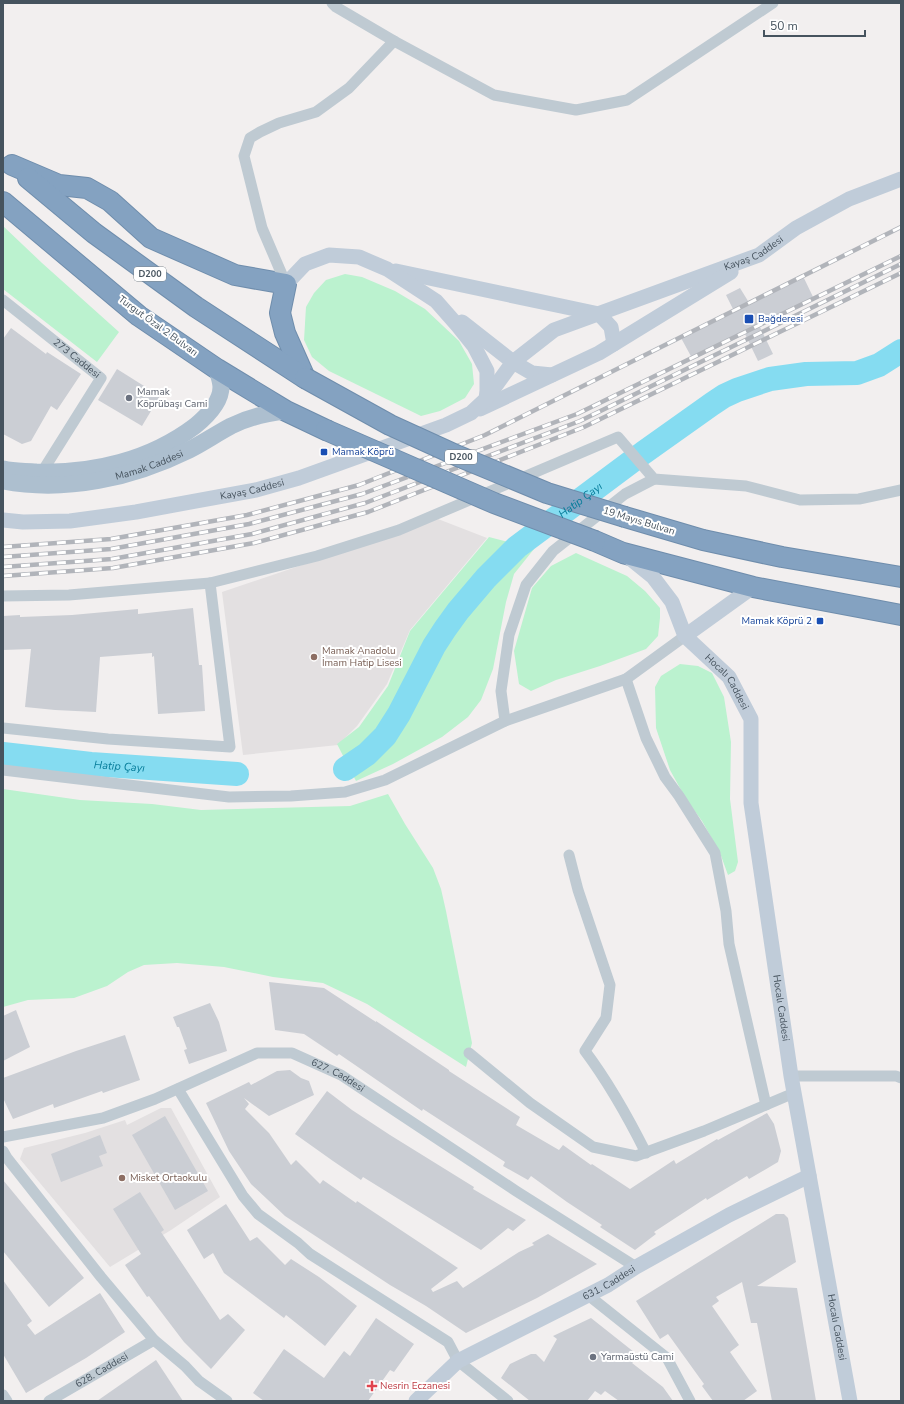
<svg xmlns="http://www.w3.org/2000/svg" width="904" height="1404" font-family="'Nunito Sans',sans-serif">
<rect width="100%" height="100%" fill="#f2efef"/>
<g fill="#e3e0e1">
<path d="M438,519L487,538L410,630L387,684L357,726L338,745L243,755L222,592Z"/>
<path d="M161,1108H171L220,1197L171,1230L110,1267L20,1159L24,1148L85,1133L125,1120L127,1125Z"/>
</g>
<g fill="#bbf2cf">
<path d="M3,226L42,263L119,332L97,362L3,289Z"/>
<path d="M345,274L362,277L395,291L425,309L459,341L472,364L474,384L465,398L440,411L421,416L329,371L312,357L304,340L306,307L314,293L326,280Z"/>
<path d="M489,537L534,549L514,574L506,602L493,669L481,700L468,717L442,737L393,764L356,781L337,744L359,727L388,686L410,631Z"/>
<path d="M576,553L627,576L645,591L660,608V618L658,636L646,649L600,666L556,680L531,691L519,684L514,651L532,588L551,566Z"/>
<path d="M680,664L698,666L712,673L724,697L731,742L730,799L738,862L735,871L728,875L720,853L702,821L686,799L670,770L656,728L655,687L661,676Z"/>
<path d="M3,789L80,800L152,804L201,810L350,806L388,794L405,824L433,868L441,889L446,911L472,1043L466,1067L367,1004L323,983L273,977L224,967L177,963L144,965L128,972L107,986L74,998L28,1000L3,1007Z"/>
</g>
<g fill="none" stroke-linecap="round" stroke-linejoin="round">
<g stroke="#85dcf1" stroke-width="24">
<path id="s1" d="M3,754L91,764L237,774"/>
<path id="s2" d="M345,769L367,754L385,736L399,714L434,646L445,629L458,611L486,578L517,547L643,453L712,404L724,396L737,390L770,379L806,374L857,373L879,365L901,351"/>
</g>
</g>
<g fill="#cbced4">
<path d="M802,274L814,299L760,327L773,354L758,361L745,334L693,360L680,336L733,309L726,295L740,288L748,301Z"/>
<path d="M11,328L46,354L47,352L81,374L57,410L51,406L31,441L22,444L3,434V339Z"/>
<path d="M117,369L160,396L142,426L98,400Z"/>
<path d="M193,608L199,665H202L205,711L158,714L154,656L152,657V653L100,657L96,712L55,710L25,707L31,649L3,650V616L20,615V617L72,615L138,609V614Z"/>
<path d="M269,982L324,988L376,1022V1021L449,1070V1071L520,1117L516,1125L559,1150L563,1145L591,1165L592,1164L630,1189L674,1160L676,1164L717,1139L718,1140L767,1113L774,1124L781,1151L778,1162L749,1179L747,1176L707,1200L706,1198L654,1232L656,1234L635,1250L600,1227L602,1225L567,1202L531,1176L528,1180L503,1166L505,1162L423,1109L422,1111L339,1054L337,1056L304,1034L275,1030Z"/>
<path d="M210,1003L219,1022L227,1051L189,1064L184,1050L187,1049L179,1027H177L173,1017Z"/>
<path d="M16,1010L30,1047L3,1061V1016Z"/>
<path d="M125,1035L140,1080L103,1093L102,1091L54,1108L53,1104L13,1119L3,1098V1078L76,1051Z"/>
<path d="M290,1070L301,1078L309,1081L314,1095L269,1116L244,1098L249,1104L245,1109L269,1133L291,1165L296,1160L320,1184L323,1180L356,1203L357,1201L458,1268L431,1289L433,1292L457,1281L463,1288L519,1252L534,1245L532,1243L548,1234L597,1264L537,1298L466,1333L426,1306L390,1285L285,1216L251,1184L229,1151L206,1103L249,1082L251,1085L277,1071Z"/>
<path d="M327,1091L352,1110L390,1135L474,1187L473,1189L526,1220L513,1231L508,1228L481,1250L363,1177L361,1180L333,1161L295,1134Z"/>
<path d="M165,1116L208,1191L175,1210L132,1135Z"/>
<path d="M100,1135L107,1153L99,1156L103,1166L61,1182L51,1154Z"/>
<path d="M3,1180L84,1278L49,1307L3,1251Z"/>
<path d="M140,1192L164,1230L161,1232L220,1320L228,1314L245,1330L211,1369L184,1342L149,1296L147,1297L125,1265L141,1254L113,1209Z"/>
<path d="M226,1204L250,1241L257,1237L285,1265L291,1259L319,1277L357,1306L325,1346L286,1315L284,1318L224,1273L213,1253L204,1259L187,1230Z"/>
<path d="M776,1214H784L788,1218L796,1262L757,1286L797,1288L816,1401H772L757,1323H751L742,1282L716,1297L719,1301L712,1306L739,1345L730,1352L757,1391L743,1401H713L702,1386L704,1384L668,1334L660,1339L636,1301Z"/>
<path d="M3,1280L32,1321L27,1325L35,1335L100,1293L125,1332L86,1358L26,1393L3,1354Z"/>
<path d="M376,1318L414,1344L394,1372L390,1370L368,1401H264L253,1393L284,1349L324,1378L344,1351L350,1356Z"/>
<path d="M591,1318L639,1356L632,1363L663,1387L673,1401H619L605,1391L601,1395L595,1391L587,1401H530L501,1378L510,1364L531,1354H536L544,1362L557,1339L553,1336Z"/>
<path d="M156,1360L183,1401H97Z"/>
</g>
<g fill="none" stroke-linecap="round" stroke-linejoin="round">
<defs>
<g id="highway">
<path d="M12,165L59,185L87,188L110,201L151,238L235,275L286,284L280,313L285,333L305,378"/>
<path d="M28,178L94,233L196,307L305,378"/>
<path d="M3,202L139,316L217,369L286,411L326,430"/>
<path d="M625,517L703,540L782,557L901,577"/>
<path d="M595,541L623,553L753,587L901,615"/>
</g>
</defs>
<use href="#highway" stroke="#6f8dac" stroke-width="22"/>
<g stroke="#bfcad2" stroke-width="11">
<path d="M394,41L494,95L576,110L627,100L773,3"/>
<path d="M286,284L262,228L244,156L250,138L260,132L279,123L316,112L349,88L394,41L336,7L332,3"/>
<path id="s3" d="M3,300L101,378L42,472"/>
<path d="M3,596L69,595L210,583L317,556L399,530L618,437L654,479L746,486L800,500L859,499L901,490"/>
<path d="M626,679L646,738L665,777L679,796L715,853L726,911L729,944L766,1105"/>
<path d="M505,721L501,691L509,635L526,585L553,551L625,494L654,479"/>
<path d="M3,728L108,739L230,747L210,583"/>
<path d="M3,770L229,797L291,796L345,792L385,780L505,721L626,679L685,636"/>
<path d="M569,855L578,890L610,985L606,1018L585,1051C609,1083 628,1117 646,1153"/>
<path d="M469,1053L530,1103L593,1147L636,1156L704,1131L794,1093"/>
<path d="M791,1076H896L901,1078"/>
<path d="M178,1089L243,1196L258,1214L298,1243L310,1254L448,1342L458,1361L508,1401"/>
<path id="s4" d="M3,1137L103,1118L155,1099L257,1053H292L341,1075L516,1191L636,1267"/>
<path d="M3,1151L7,1158L101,1277L154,1340L185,1366L199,1381L227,1401"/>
<path d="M588,1295L667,1358L690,1401"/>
<path d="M3,1395L7,1401"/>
<path id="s5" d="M49,1401L154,1340"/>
</g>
<g stroke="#c0ccd9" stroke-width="15">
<path d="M396,271L599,314L611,327L614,344"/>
<path d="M462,322L513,362L532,373L552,375"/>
<path id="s6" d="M486,399L513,362L554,330L759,255L796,228L849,199L901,179"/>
<path d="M480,409L599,353L731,272"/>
<path id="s7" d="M3,520L23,522L70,521L136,512L256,490L299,478L446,425L471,413L486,399L487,391V371L474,346L458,326L436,301L387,269L359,257L329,255L305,264L286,284"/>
<path id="s8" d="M627,556L653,577L672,602L685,636L729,677L751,719V803L791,1076L850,1401"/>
<path d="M685,636L753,587"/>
<path id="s9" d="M416,1401L458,1361L608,1285L636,1267L729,1215L809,1176"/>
</g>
<g stroke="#adbfcf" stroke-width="17">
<path d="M3,469C13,472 26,471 36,472C93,474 150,460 195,426C206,417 221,402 221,387C221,381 218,374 217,369"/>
<path id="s10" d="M3,481C66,493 132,478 189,450C203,443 216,434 231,426C249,417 267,413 286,411"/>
</g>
<use href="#highway" stroke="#84a2c1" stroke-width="20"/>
<defs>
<g id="rail">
<path d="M3,547L111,539L247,515L359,485L485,435L901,227"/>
<path d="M3,557L111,549L249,524L362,494L577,414L901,256"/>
<path d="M3,567L112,559L252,534L365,503L580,421L901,264"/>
<path d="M3,576L113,568L254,543L368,512L584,427L901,273"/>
</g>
</defs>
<use href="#rail" stroke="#b1b4ba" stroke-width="4.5"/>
<use href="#rail" stroke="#fff" stroke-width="3" stroke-dasharray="9" stroke-linecap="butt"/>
<defs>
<g id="highway-bridge">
<path d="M305,378L390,425L458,456L547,493L625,517"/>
<path d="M326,430L494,503L595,541"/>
</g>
</defs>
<use href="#highway-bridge" stroke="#6f8dac" stroke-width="22" stroke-linecap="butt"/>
<use href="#highway-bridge" stroke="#84a2c1" stroke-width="20"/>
</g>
<g fill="#1a4fb4" stroke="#fff" stroke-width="1.5">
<rect x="744" y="314" width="10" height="10" rx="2"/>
<rect x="320" y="448" width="8" height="8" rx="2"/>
<rect x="816" y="617" width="8" height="8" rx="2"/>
</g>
<g fill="#6b7280" stroke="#fff" stroke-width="1.5">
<circle cx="129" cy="398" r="4"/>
<circle cx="593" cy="1357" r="4"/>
</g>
<g fill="#8d6e63" stroke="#fff" stroke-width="1.5">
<circle cx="314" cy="657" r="4"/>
<circle cx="122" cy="1178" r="4"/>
</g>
<path fill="#e0444e" stroke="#fff" stroke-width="1.5" d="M370 1380h4v4h4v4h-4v4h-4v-4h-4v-4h4z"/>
<g text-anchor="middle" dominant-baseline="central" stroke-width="4" stroke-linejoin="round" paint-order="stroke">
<g fill="#fff" stroke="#7e878e" stroke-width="1">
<rect x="134" y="267" width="32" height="14" rx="3"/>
<rect x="445" y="450" width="32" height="14" rx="3"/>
</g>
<g font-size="9" font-weight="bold" fill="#46535e">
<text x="150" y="274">D200</text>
<text x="461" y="457">D200</text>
</g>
<g font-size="10" fill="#46535e" stroke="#fff">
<text stroke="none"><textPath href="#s6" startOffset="312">Kayaş Caddesi</textPath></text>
<text transform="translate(158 326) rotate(36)">Turgut Özal 2 Bulvarı</text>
<text stroke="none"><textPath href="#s3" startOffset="94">273 Caddesi</textPath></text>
<text stroke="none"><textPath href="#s10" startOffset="149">Mamak Caddesi</textPath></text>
<text stroke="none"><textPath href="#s7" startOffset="252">Kayaş Caddesi</textPath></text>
<text transform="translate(639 521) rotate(17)">19 Mayıs Bulvarı</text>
<text stroke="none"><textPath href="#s8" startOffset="164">Hocalı Caddesi</textPath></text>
<text stroke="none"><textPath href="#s8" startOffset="500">Hocalı Caddesi</textPath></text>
<text stroke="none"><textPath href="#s4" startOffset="355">627. Caddesi</textPath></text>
<text stroke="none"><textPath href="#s9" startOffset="228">631. Caddesi</textPath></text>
<text stroke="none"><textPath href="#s8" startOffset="824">Hocalı Caddesi</textPath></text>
<text stroke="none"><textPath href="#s5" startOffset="61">628. Caddesi</textPath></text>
</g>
<g font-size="10" fill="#164399" stroke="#fff" text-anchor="start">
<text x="758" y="319">Bağderesi</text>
<text x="332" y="452">Mamak Köprü</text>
<text x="812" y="621" text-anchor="end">Mamak Köprü 2</text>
</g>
<g font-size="10" fill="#5b616d" stroke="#fff" text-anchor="start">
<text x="137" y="392">Mamak<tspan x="137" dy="12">Köprübaşı Cami</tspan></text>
<text x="601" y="1357">Yarmaüstü Cami</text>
</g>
<g font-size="10" fill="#785e54" stroke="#fff" text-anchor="start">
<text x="322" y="651">Mamak Anadolu<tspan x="322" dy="12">İmam Hatip Lisesi</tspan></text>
<text x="130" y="1178">Misket Ortaokulu</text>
</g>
<g font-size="10" fill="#be3a42" stroke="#fff" text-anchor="start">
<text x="380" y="1386">Nesrin Eczanesi</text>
</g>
<g font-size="11" font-style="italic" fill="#067c9a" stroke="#fff">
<text stroke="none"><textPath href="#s2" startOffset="363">Hatip Çayı</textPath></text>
<text stroke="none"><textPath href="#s1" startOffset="117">Hatip Çayı</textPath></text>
</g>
</g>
<rect width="904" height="1404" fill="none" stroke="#46535e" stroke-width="8"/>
<path d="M764 30v6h101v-6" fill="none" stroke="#46535e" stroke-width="2"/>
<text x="770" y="30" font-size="12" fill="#46535e" stroke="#ffffff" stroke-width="3" paint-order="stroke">50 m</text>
</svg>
